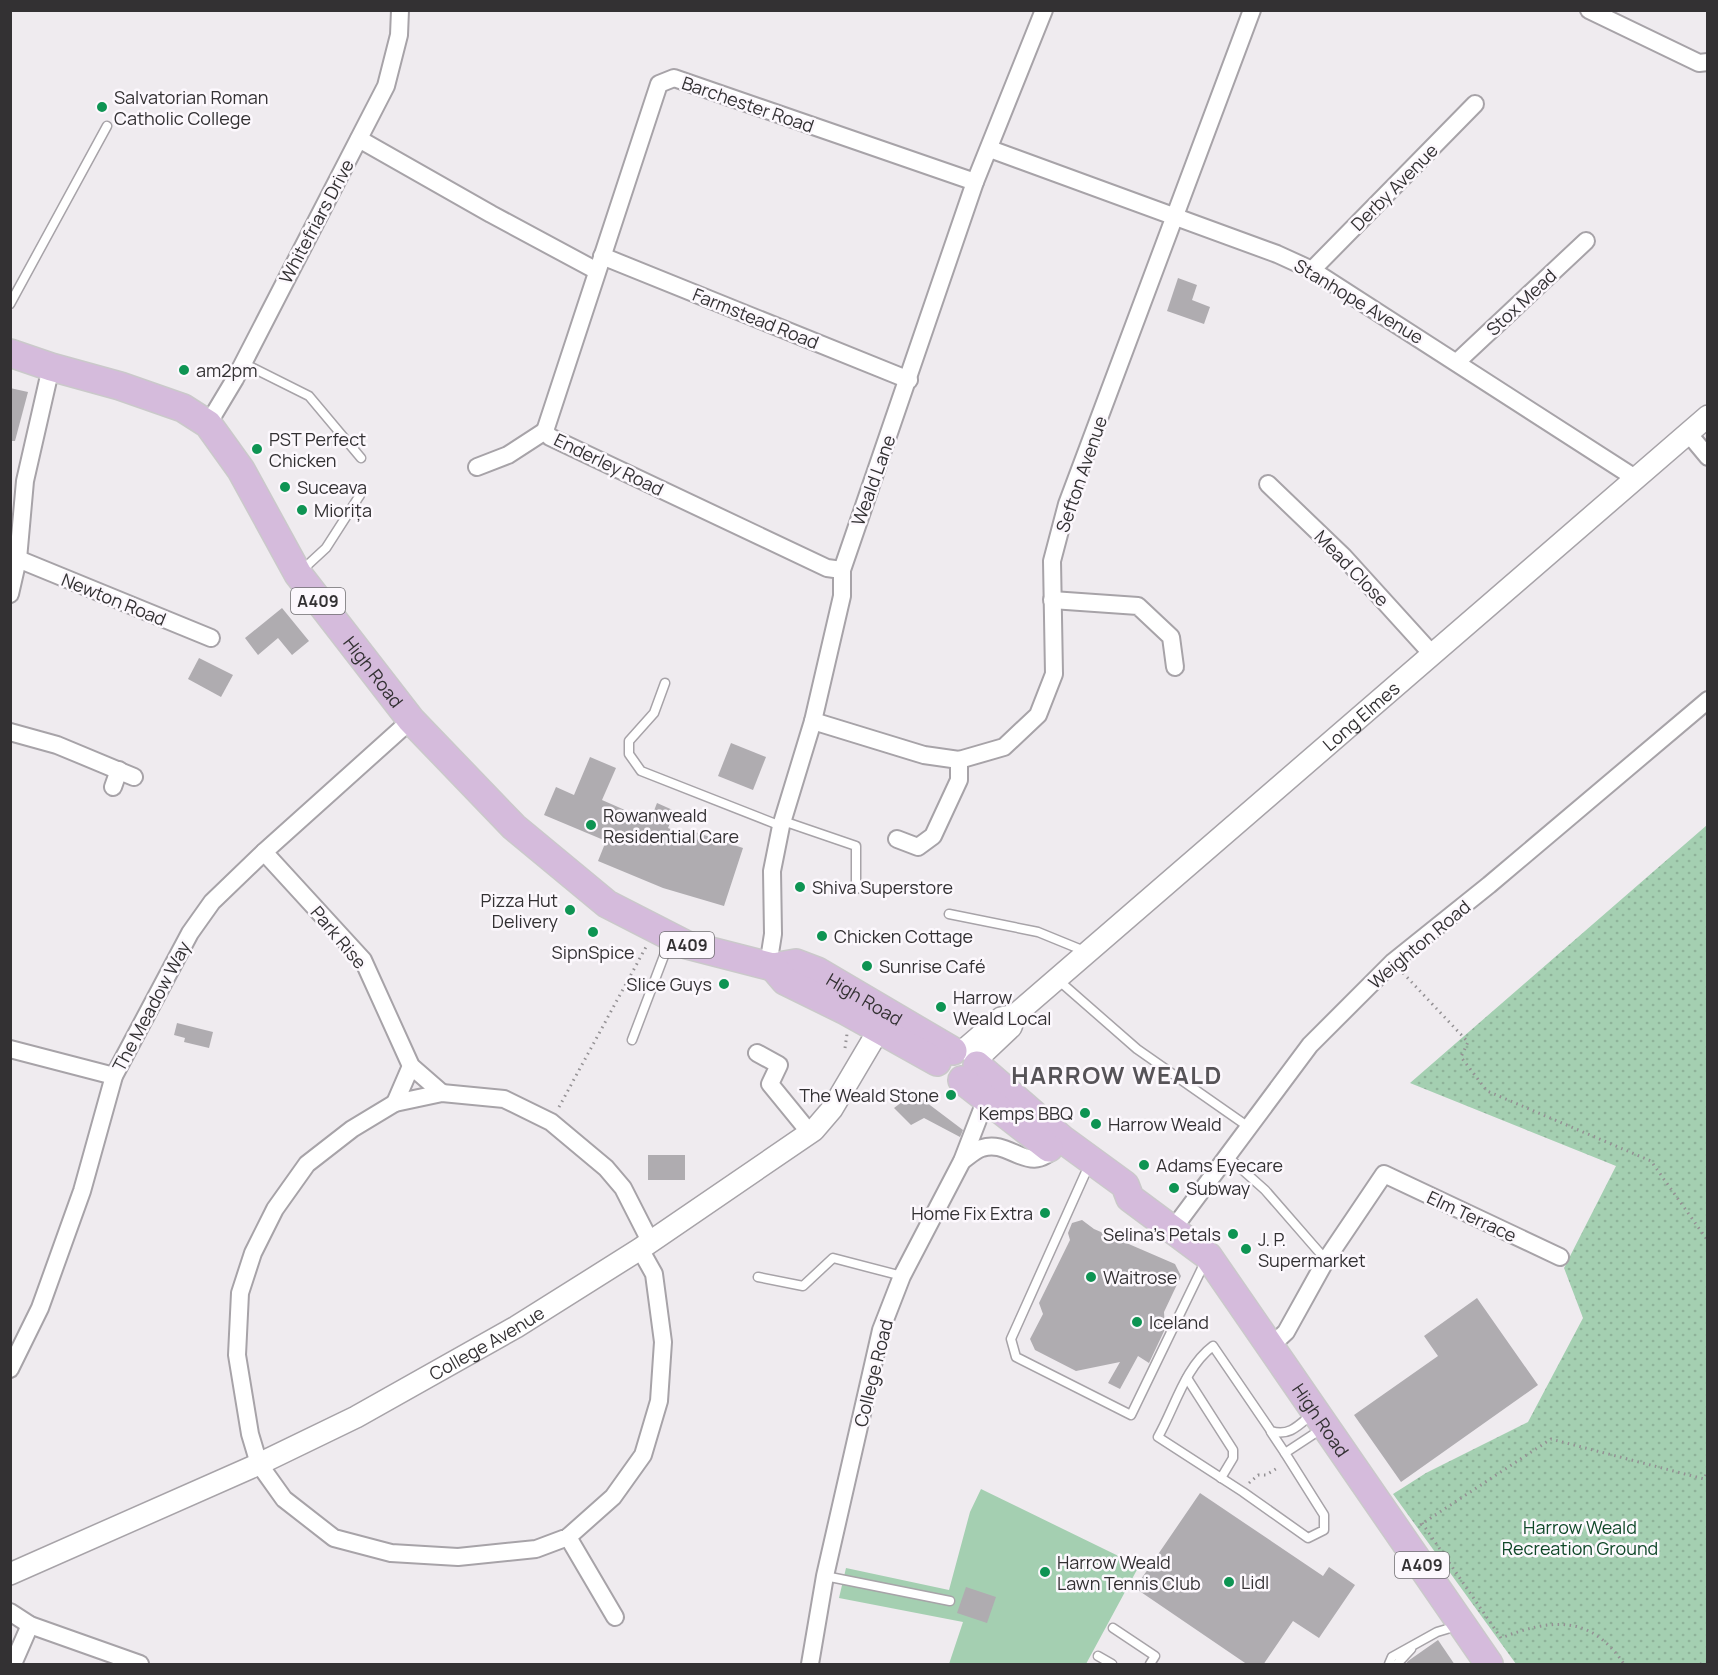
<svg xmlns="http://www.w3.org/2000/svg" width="1718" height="1675" font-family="Manrope,sans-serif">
<defs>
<pattern id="park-dots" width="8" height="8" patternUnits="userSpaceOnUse" patternTransform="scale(1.5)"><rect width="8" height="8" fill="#a4cfb1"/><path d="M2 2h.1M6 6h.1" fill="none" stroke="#8eb299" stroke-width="1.8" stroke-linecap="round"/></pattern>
</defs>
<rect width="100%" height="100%" fill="#efebef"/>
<path fill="#a4cfb1" d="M981,1489L1139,1566L1086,1664H949L963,1622L839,1598L846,1568L949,1590L970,1512Z"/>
<path fill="url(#park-dots)" d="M1707,825V1664H1516L1393,1494L1426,1473L1528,1422L1583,1318L1564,1268L1616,1166L1410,1083Z"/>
<g fill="#afacb0">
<path d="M1178,278L1197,285L1192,300L1210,307L1204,324L1167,311Z"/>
<path d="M10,388L28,392L15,441H10Z"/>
<path d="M282,608L309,641L292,655L278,638L258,655L245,638Z"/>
<path d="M199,658L233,675L221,697L188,679Z"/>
<path d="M731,743L766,757L753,790L718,776Z"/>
<path d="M590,757L616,768L602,800L650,821L657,803L675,811L668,828L693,838L695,832L743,848L724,906L663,888L598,861L606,841L544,815L556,787L574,795Z"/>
<path d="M177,1023L213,1032L209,1048L184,1042L185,1038L174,1035Z"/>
<path d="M914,1093L963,1130L960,1137L924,1118L911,1125L894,1108Z"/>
<rect x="648" y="1155" width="37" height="25"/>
<path d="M1082,1220L1094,1229L1175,1264L1181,1276L1164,1312L1165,1329L1149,1363L1138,1356L1120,1389L1108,1383L1120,1362L1076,1371L1035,1350L1030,1339L1043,1314L1039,1303L1070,1240L1068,1233L1072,1223Z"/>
<path d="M1477,1298L1538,1385L1401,1482L1354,1415L1438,1356L1424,1336Z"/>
<path d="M1200,1493L1323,1576L1329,1567L1355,1585L1319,1638L1293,1621L1263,1665H1248L1135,1588Z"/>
<path d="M966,1587L996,1597L987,1623L957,1613Z"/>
<path d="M1438,1640L1455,1665H1405L1408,1661Z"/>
</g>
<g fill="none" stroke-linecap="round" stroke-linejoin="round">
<defs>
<g id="service">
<path d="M10,304L107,126"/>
<path d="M243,363L309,396L361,458"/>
<path d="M300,572L326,548L360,495"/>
<path d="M665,683L654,713L629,741V754L641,771L781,826"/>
<path d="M783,821L856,846V889"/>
<path d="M949,914L1038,932L1087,952"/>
<path d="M1057,979L1137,1049L1250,1128"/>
<path d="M632,1040L670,940"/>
<path d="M1228,1157L1265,1190L1326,1260"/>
<path d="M1085,1174L1011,1339L1016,1357L1131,1415L1205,1262"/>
<path d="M758,1277L803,1286L833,1258L902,1276"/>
<path d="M1187,1378L1233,1450V1458L1221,1478"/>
<path d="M1312,1414C1299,1425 1289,1437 1271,1431L1213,1346C1185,1367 1175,1407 1158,1437L1243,1492L1308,1538L1324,1530V1515L1285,1453L1323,1428"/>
<path d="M1271,1432L1285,1453"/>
<path d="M825,1576L950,1601"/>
<path d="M1113,1628L1155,1656L1150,1664"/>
<path d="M1098,1656L1112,1664"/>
<path d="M1389,1664L1392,1657L1437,1632L1457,1626"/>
<path d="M1397,1664L1411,1649"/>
</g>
<g id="minor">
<path d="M1589,10L1699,63L1708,62"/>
<path d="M359,139L491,214L597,271"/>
<path d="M990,149L1277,254L1312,270L1635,478"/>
<path d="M602,256L909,380"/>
<path d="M1312,270L1475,104"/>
<path d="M1457,362L1586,241"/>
<path d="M208,424L235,379L386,86L399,35L400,10"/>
<path d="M1688,433L1708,457"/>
<path d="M477,467L508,455L545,431"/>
<path d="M1268,484L1343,556L1432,654"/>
<path d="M18,559L211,638"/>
<path d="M842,570L827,568L550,437L545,431L659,84L674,78L975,182"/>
<path d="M10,594L18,559L25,481L51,367"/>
<path d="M1052,600L1138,606L1171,637L1175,667"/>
<path d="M813,721L924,755L959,760L1004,747L1038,715L1054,674L1052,561L1067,504L1252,10"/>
<path d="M10,732L57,745L134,777"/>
<path d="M113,787L119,770"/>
<path d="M897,839L918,847L933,836L959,780V760"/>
<path d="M264,852L363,960L411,1066L442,1093"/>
<path d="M768,966L773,934L772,871L781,826L813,721L842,596V570L975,182L1044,10"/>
<path d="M10,1049L114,1076"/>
<path d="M757,1053L779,1065L770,1084L810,1133"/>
<path d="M395,1103L411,1066"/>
<path d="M962,1161C968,1157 975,1150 982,1148C1011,1138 1029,1179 1057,1145"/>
<path d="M1173,1229L1310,1045L1393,962L1489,885L1708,700"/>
<path d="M640,1249L654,1274L663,1342L659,1401L643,1455L613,1497L568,1537L536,1549L458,1557L391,1553L334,1538L284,1499L259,1464L250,1434L237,1355L240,1293L253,1253L275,1209L307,1164L352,1129L395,1103L442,1093L504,1099L551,1122L606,1168L623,1188L650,1241"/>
<path d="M1271,1346L1286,1332L1326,1260L1384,1174L1560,1257"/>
<path d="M10,1369L40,1308L82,1191L114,1076L190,933L212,902L264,852L411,720"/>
<path d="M568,1537L615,1617"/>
<path d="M10,1612L30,1625L140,1664"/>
<path d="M13,1664L30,1625"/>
<path d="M810,1664L825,1576L881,1330L902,1276L962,1161L986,1099"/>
</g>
<g id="tertiary">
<path id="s1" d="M965,1049L1001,1018L1015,1015L1708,416"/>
<path d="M976,1060L1011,1027L1015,1016"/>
<path id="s2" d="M10,1574L259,1464L356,1417L516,1327L640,1249L814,1130L832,1109L887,1016"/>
</g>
<g id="primary">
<path id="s3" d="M10,353L51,367L120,386L183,408L208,424L241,470L298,574L411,720L514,827L607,904L687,945L773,967L796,963L817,971L953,1051"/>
<path d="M773,967L785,981L844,1010L937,1062"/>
<path id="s4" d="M977,1065L1062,1139L1125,1185L1130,1198L1208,1256L1489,1664"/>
<path d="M962,1080L1049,1148"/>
</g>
</defs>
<use href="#service" stroke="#a7a3a8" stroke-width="11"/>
<use href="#minor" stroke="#a7a3a8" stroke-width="20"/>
<use href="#tertiary" stroke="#a7a3a8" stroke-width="24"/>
<use href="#primary" stroke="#cac9ca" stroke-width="30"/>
<g stroke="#949194" stroke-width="3" stroke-dasharray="1.5 4.5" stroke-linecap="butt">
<path d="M1403,973L1468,1042L1461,1057L1487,1091L1651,1161L1708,1241"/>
<path d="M845,1048L847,1034"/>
<path d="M559,1107L646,947"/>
<path d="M1249,1483L1258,1475H1266L1279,1467"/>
<path d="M1422,1523L1501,1638C1552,1618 1591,1615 1624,1664"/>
<path d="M1420,1525L1551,1439L1704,1479L1708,1470"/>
<path d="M1700,1664L1708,1663"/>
</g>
<use href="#service" stroke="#fff" stroke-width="8"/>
<use href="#minor" stroke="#fff" stroke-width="16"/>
<use href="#tertiary" stroke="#fff" stroke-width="21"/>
<use href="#primary" stroke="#d5bbdc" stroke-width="27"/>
</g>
<g fill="#0e9453" stroke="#fcf8fd" stroke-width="2">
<circle cx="102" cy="107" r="6"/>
<circle cx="184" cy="370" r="6"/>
<circle cx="257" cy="449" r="6"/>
<circle cx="285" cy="487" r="6"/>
<circle cx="302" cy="510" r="6"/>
<circle cx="591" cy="825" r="6"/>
<circle cx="800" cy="887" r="6"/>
<circle cx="570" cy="910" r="6"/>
<circle cx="593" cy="932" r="6"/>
<circle cx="822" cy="936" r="6"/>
<circle cx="867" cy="966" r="6"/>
<circle cx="724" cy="984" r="6"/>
<circle cx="941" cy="1007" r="6"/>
<circle cx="951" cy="1095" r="6"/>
<circle cx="1085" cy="1113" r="6"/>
<circle cx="1096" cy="1124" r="6"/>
<circle cx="1144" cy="1165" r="6"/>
<circle cx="1174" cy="1188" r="6"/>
<circle cx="1045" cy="1213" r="6"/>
<circle cx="1233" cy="1234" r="6"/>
<circle cx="1246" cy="1249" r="6"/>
<circle cx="1091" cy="1277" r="6"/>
<circle cx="1137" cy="1322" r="6"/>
<circle cx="1045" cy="1572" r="6"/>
<circle cx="1229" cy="1582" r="6"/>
</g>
<g text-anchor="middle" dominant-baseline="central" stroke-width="5" stroke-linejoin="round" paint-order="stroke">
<g fill="#fcf8fd" stroke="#6f6d70" stroke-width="1.5">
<rect x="291" y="588" width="54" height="26" rx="4.5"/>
<rect x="660" y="932" width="54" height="26" rx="4.5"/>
<rect x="1395" y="1552" width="54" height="26" rx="4.5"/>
</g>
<g font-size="16" font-weight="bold" fill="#333133">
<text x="318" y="601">A409</text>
<text x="687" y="945">A409</text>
<text x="1422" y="1565">A409</text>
</g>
<g font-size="18" fill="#333133" stroke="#fcf8fd" text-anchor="start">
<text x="114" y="97">Salvatorian Roman<tspan x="114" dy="21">Catholic College</tspan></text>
<text x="196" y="370">am2pm</text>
<text x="269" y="439">PST Perfect<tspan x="269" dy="21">Chicken</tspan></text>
<text x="297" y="487">Suceava</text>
<text x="314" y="510">Miorița</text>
<text x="603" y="815">Rowanweald<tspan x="603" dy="21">Residential Care</tspan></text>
<text x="812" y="887">Shiva Superstore</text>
<text x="558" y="900" text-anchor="end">Pizza Hut<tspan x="558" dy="21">Delivery</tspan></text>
<text x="834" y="936">Chicken Cottage</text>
<text x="593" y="952" text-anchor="middle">SipnSpice</text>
<text x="879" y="966">Sunrise Café</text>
<text x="712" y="984" text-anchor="end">Slice Guys</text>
<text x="953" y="997">Harrow<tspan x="953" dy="21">Weald Local</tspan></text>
<text x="939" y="1095" text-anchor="end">The Weald Stone</text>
<text x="1073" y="1113" text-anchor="end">Kemps BBQ</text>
<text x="1108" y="1124">Harrow Weald</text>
<text x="1156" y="1165">Adams Eyecare</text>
<text x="1186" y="1188">Subway</text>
<text x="1033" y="1213" text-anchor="end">Home Fix Extra</text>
<text x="1221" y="1234" text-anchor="end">Selina's Petals</text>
<text x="1258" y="1239">J. P.<tspan x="1258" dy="21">Supermarket</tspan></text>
<text x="1103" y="1277">Waitrose</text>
<text x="1149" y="1322">Iceland</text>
<text x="1057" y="1562">Harrow Weald<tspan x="1057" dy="21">Lawn Tennis Club</tspan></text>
<text x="1241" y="1582">Lidl</text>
</g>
<g font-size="18" fill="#333133" stroke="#fcf8fd">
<text transform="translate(748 104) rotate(19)">Barchester Road</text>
<text transform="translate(1394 187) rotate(-45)">Derby Avenue</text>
<text transform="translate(316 221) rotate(-62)">Whitefriars Drive</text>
<text transform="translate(1359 301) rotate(31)">Stanhope Avenue</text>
<text transform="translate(1521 302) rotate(-43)">Stox Mead</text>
<text transform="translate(756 318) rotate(22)">Farmstead Road</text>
<text transform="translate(609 464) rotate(26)">Enderley Road</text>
<text transform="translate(1081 474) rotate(-71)">Sefton Avenue</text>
<text transform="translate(873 480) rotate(-70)">Weald Lane</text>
<text transform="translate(1352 568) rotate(46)">Mead Close</text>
<text transform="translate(114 599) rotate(22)">Newton Road</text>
<text stroke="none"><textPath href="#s3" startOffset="510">High Road</textPath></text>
<text stroke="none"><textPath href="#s1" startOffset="519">Long Elmes</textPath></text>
<text transform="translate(339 937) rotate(50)">Park Rise</text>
<text transform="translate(1419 944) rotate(-40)">Weighton Road</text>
<text stroke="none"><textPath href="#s3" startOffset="1120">High Road</textPath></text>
<text transform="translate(151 1006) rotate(-62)">The Meadow Way</text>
<text transform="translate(1472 1216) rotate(25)">Elm Terrace</text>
<text stroke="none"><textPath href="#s2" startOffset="530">College Avenue</textPath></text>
<text transform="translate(873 1373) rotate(-76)">College Road</text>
<text stroke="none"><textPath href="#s4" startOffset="501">High Road</textPath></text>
</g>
<g font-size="18" fill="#0f4828" stroke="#fcf8fd">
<text x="1580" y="1527">Harrow Weald<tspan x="1580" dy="21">Recreation Ground</tspan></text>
</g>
<g font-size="24" font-weight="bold" letter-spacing="1.5" fill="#565357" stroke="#fcf8fd">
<text x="1117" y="1074">HARROW WEALD</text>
</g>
</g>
<rect width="1718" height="1675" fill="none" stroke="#333133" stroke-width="24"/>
</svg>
